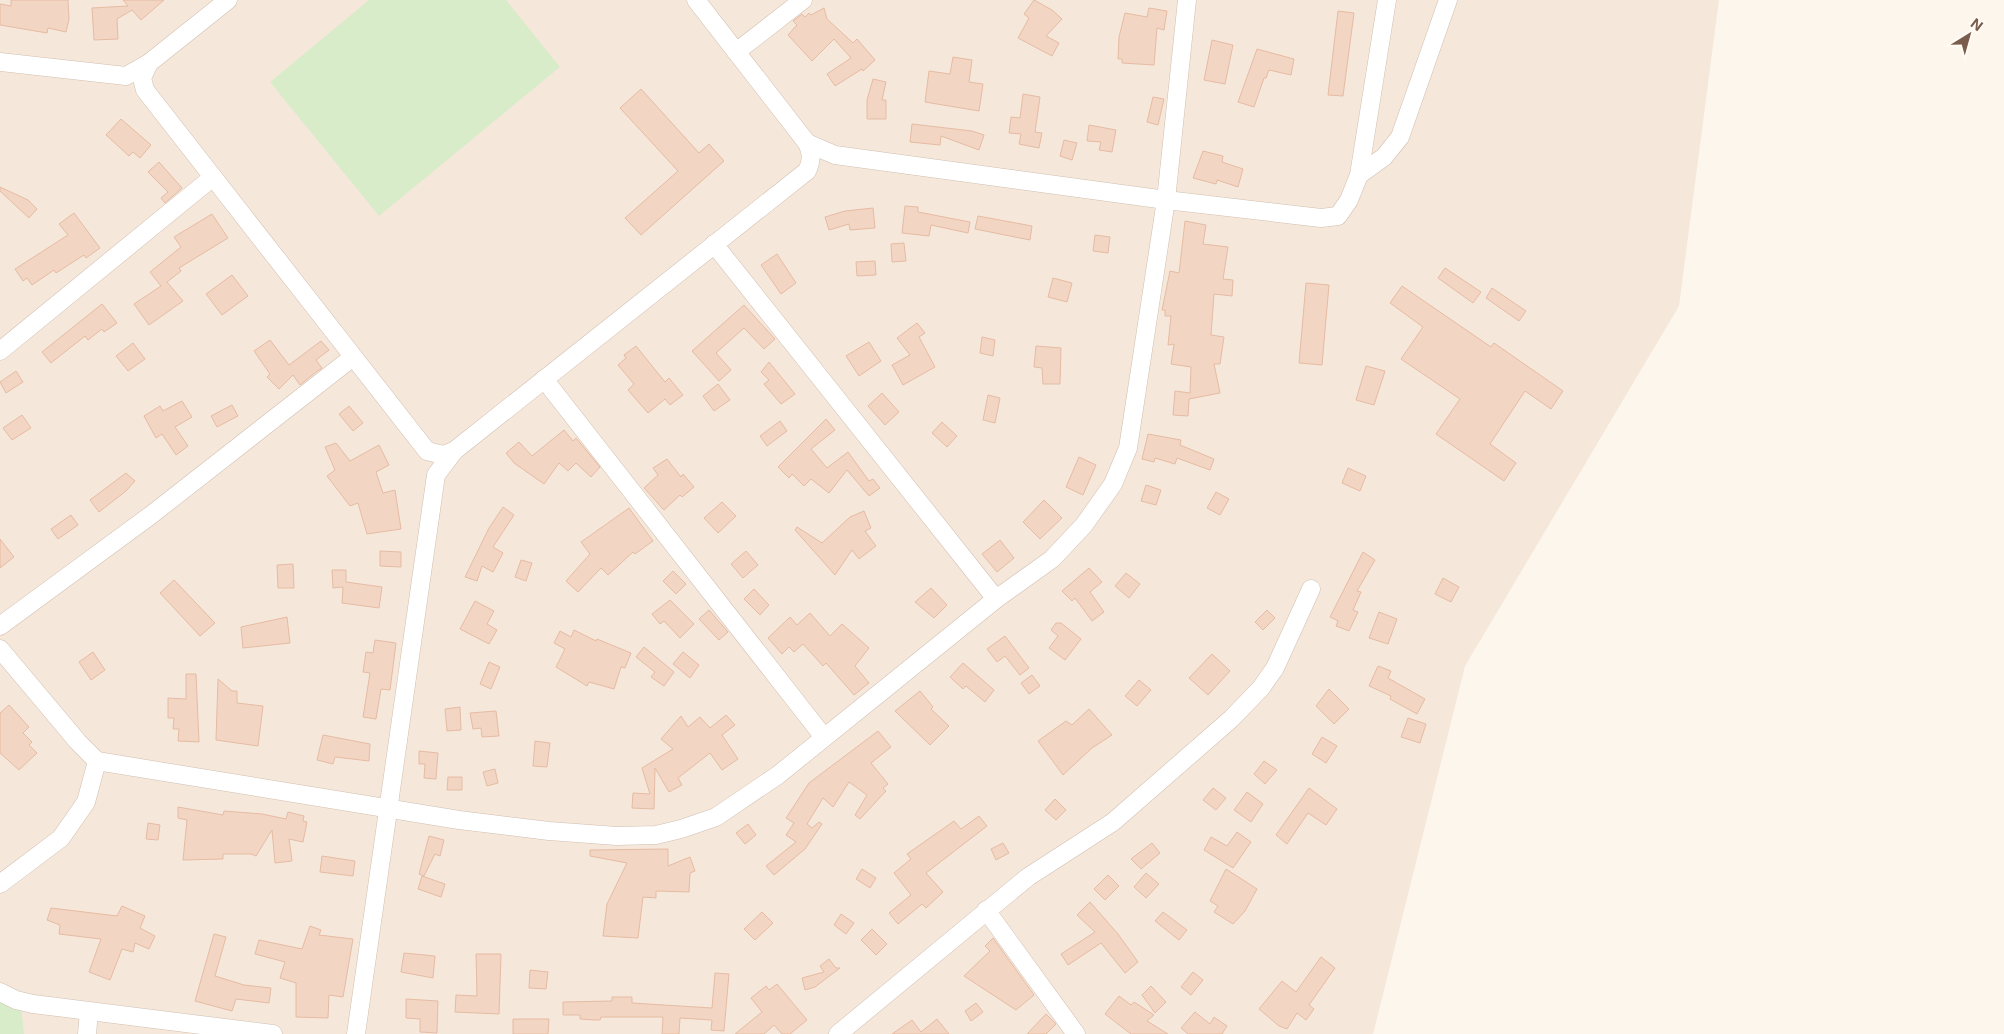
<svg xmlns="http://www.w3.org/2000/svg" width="2004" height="1034" font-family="Inter,sans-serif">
<rect width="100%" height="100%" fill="#fdf6ec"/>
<path fill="#f5e8da" d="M0,0H1719L1679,306L1465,666L1373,1034H0Z"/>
<g fill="#d8ecc9">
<path d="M369,0H506L560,67L379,216L270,82Z"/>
<path d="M0,1000L21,1008L24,1034H0Z"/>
</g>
<g fill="#f3d5c3" stroke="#e6bba3">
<path d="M11,0H68L69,19L66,32L48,28L47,33L0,25V4L11,6Z"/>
<path d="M123,0H164L141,20L132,10L117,19L118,39L94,40L92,8L128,6Z"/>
<path d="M1034,0L1052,10L1062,19L1046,36L1059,43L1052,56L1018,38L1029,18L1024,14Z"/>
<path d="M824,8L827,19L853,43L857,39L875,60L863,71L862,69L835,86L827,74L851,58L834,39L812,61L788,35L797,25L793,21L802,14L805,17L809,13L811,15Z"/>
<path d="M1149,8L1167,11L1164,30L1157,28L1154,65L1122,63V59H1118L1119,37L1125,13L1147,17Z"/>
<path d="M1338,11L1354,13L1343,96L1328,95Z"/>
<path d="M1212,40L1233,45L1225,84L1204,80Z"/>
<path d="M1257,49L1294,59L1291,75L1269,70L1266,78H1264L1254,107L1238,102Z"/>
<path d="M953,57L972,60L969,82L983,84L979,111L925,102L929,71L950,74Z"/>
<path d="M873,79L886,82L882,100H886V119H867V100Z"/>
<path d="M641,89L699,153L709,144L724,161L641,235L625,218L678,171L620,108Z"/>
<path d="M1023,94L1040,97L1035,132L1042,133L1039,148L1019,144L1021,134L1009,133L1011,117L1020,118Z"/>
<path d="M1153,97L1164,99L1158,125L1147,122Z"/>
<path d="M121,119L151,145L140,158L133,152L129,156L106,135Z"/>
<path d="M912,124L972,131L984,135L979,150L941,136L940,145L910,142Z"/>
<path d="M1089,125L1116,130L1112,152L1099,150L1101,142L1087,141Z"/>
<path d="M1064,140L1077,143L1072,160L1060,156Z"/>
<path d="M1203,151L1223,156L1222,162L1243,169L1238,187L1217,180L1216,184L1193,178Z"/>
<path d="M159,162L182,188L165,203L161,198L168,192L148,172Z"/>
<path d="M0,187L28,200L37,209L29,218L0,191Z"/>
<path d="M905,206L918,207V212L970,222L968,233L931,225L929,236L902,233Z"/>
<path d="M873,208L875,228L850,230L849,224L829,230L825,217L845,211Z"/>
<path d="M74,213L100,248L86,258L84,255L56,273L54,270L32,285L27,278L23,281L15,269L68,235L59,224Z"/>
<path d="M212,214L228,238L179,268L181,271L167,282L183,301L149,325L134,304L161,286L150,272L181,247L174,237Z"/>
<path d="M978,216L1032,226L1030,240L975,229Z"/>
<path d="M1185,221L1206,225L1203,244L1228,247L1223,279L1233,280L1232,296L1214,294L1211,335L1224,337L1220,364H1214L1220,393L1189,399L1188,416L1173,415L1175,391L1190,393L1191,367L1171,364L1174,344L1168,345L1171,316H1165V310H1162L1170,271L1179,273Z"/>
<path d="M1095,235L1110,237L1108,253L1093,251Z"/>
<path d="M904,243L906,261L892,262L891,244Z"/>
<path d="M777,254L796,283L781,294L761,265Z"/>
<path d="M875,261L876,275L857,276L856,262Z"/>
<path d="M1445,268L1481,292L1473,303L1438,278Z"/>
<path d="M232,275L248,296L222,315L206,294Z"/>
<path d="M1053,278L1072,283L1067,302L1048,297Z"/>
<path d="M1306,283L1329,285L1322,365L1299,363Z"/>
<path d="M1402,286L1491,347L1494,343L1563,391L1551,409L1525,391L1490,444L1516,463L1504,481L1436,434L1460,399L1401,359L1423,327L1390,303Z"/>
<path d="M1492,288L1526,311L1519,321L1486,298Z"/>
<path d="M102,304L117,323L104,332L102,329L88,340L85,336L51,363L42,352Z"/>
<path d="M744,305L775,339L764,349L744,328L716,353L731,370L719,381L692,351Z"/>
<path d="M917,323L925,333L919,337L935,367L903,385L892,365L910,355L897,338Z"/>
<path d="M982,337L995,340L993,356L980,353Z"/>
<path d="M270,340L289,365L321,341L329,350L316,360L322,368L316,372L300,385L293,375L279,389L267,377L270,374L254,351Z"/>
<path d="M869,342L881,361L859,376L846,356Z"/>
<path d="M133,343L145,359L128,371L116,356Z"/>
<path d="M636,346L665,382L669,378L683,395L670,405L665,399L648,413L628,390L634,384L618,365L626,358L624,355Z"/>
<path d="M1036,346L1061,348L1060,384H1043L1042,368L1034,367Z"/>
<path d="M769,362L795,394L781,404L764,384L769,380L761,372Z"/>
<path d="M1366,366L1385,371L1374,405L1356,400Z"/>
<path d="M16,371L23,382L6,393L0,382Z"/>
<path d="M718,384L730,400L714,411L703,396Z"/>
<path d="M882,393L899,412L885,425L868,406Z"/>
<path d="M988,395L1000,398L995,423L983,420Z"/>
<path d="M182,401L192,417L175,427L188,446L176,455L162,434L156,438L144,416L160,406L163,411Z"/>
<path d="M232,405L238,416L217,427L211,416Z"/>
<path d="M349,406L363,423L353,431L339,414Z"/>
<path d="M22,415L31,428L12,440L3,428Z"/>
<path d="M826,419L835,430L811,449L827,468L848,452L869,481L873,479L880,488L869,496L847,470L829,493L811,479L804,486L792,474L789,478L778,467Z"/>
<path d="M780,421L787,431L767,446L760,436Z"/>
<path d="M942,422L957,436L947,447L932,433Z"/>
<path d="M564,430L573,441L576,438L600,467L591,477L576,463L568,471L559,463L544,484L514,463L506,453L519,442L532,456Z"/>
<path d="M1148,434L1181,440L1180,445L1214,459L1210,470L1177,458L1175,464L1155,458L1154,462L1142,459Z"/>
<path d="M336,443L350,461L379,445L389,465L376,472L383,493L395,490L401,529L367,534L358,503L350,506L327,476L335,470L325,447Z"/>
<path d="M1079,457L1096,465L1083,495L1066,487Z"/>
<path d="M667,459L681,477L683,474L694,487L682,497L680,495L664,510L644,488L658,475L653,468Z"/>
<path d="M1348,468L1366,476L1360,491L1342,483Z"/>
<path d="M126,473L135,481L126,491L99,512L90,500Z"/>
<path d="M1146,485L1161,490L1156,505L1141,501Z"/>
<path d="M1216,492L1229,499L1220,515L1207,508Z"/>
<path d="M1044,500L1062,518L1040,539L1023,522Z"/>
<path d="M722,502L736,516L718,533L704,518Z"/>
<path d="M503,507L514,515L493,547L503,553L493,572L482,566L477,581L465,577L489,528Z"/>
<path d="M629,508L653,541L635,554L633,552L608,575L601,568L578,592L566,581L590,554L581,542Z"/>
<path d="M864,511L871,528L865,531L876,546L859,559L852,550L835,575L795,530L797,527L822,543L850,517Z"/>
<path d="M71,515L78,525L58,539L51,529Z"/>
<path d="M0,539L14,557L0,568Z"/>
<path d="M1000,540L1014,558L997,572L982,554Z"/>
<path d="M380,551L401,552V567L380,566Z"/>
<path d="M746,551L758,565L743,578L731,564Z"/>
<path d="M1363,552L1375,560L1357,591L1361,592L1353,610L1358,612L1349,631L1336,626L1338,621L1330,617Z"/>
<path d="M521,560L532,563L526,581L515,577Z"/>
<path d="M293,564L294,588H278L277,565Z"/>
<path d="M1089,568L1102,582L1090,592L1104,612L1092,621L1075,598L1072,601L1062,591Z"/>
<path d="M332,570H346V582L382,587L379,608L342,603L343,587L333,588Z"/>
<path d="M673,571L686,584L676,594L663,581Z"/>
<path d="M1126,573L1140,584L1129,598L1115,586Z"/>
<path d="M1443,578L1459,587L1451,602L1435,594Z"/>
<path d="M174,580L215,623L200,636L160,593Z"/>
<path d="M931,588L947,605L934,618L915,602Z"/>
<path d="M754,589L769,605L760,615L744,599Z"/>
<path d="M670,600L694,624L680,638L664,621L660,624L652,614Z"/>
<path d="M475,601L494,611L487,624L497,630L489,644L460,629Z"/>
<path d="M709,610L728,632L719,640L699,619Z"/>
<path d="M1267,610L1275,618L1263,630L1255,622Z"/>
<path d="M1379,612L1397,619L1388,644L1369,638Z"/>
<path d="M810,613L830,636L842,624L869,648L855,666L869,683L854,695L826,663L823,666L803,644L794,652L789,647L782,654L768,638L790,617L797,625Z"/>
<path d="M287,617L290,643L243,648L241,627Z"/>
<path d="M1056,623H1061L1081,639L1065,660L1049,648L1058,636L1051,630Z"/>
<path d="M574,630L596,641L597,639L631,653L625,668L621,667L614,689L589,682L587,686L556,667L565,649L554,643L560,631L571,637Z"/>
<path d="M1005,636L1029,668L1020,675L1005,656L997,662L987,649Z"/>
<path d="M375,640L396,643L390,690L381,689L376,719L363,717L370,673L363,672L366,652L373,653Z"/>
<path d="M644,647L674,672L664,686L651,677L655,672L636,657Z"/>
<path d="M93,652L105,670L91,680L79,662Z"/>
<path d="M683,652L699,665L690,678L673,664Z"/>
<path d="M1212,654L1230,671L1208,695L1189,678Z"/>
<path d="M489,662L500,667L491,689L480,684Z"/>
<path d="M963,663L994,690L985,702L966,686L963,689L950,677Z"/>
<path d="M1378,666L1391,671L1388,678L1425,699L1417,714L1390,699L1391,696L1369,686Z"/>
<path d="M186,674H196L199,742L178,741L179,729H173L174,718H168V698L186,699Z"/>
<path d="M1032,675L1040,686L1029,694L1021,683Z"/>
<path d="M218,679L232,691H237V703L263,706L258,746L216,740Z"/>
<path d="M1139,680L1151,690L1137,706L1125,696Z"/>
<path d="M1329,689L1349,709L1334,724L1316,706Z"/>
<path d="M920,691L933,707L931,709L949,726L930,745L895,711Z"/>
<path d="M9,705L29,727L23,733L32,742L29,745L37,753L19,770L0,753V713Z"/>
<path d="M460,707L461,730L447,731L445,709Z"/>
<path d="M1089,709L1112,735L1092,748L1063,775L1038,741L1066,721L1072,725Z"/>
<path d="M496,711L499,736L482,737L481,728L473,729L470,713Z"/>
<path d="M726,715L735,725L722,735L738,759L722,770L710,753L678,778L682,785L669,792L655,768L654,809L632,808L633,793L650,794L642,768L673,749L661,739L681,716L688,727L700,717L710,728Z"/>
<path d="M1408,718L1426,724L1420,743L1401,737Z"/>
<path d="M878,731L891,747L871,763L888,784L883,788L886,791L860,819L855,815L867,795L849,782L833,807L823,798L807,824L812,828L819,822L822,824L805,849L774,875L766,866L796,842L786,835L794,823L786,818L809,783Z"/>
<path d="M323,735L370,744L369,761L335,757L333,764L317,760Z"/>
<path d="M1322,737L1337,746L1326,763L1312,754Z"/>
<path d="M535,741L550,743L547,767L533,766Z"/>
<path d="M419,751L438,753L436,779L424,778L425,764H419Z"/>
<path d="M1264,761L1277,770L1265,784L1254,774Z"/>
<path d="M495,769L498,783L487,786L483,772Z"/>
<path d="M448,777H462V790H447Z"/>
<path d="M1213,788L1226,798L1216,810L1203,800Z"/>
<path d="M1309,788L1337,809L1326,825L1308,813L1287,844L1276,835Z"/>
<path d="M1247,792L1263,804L1251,822L1234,810Z"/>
<path d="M1055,799L1066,810L1056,820L1045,810Z"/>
<path d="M178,807L223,815L224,811L262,814L286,819L288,812L304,816L303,821L307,822L303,842L289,839L292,861L275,863L272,830L256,856L251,854H223V859L183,860L187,820L178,818Z"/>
<path d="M979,816L987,826L926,873L943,892L926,908L922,904L898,924L889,913L911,895L894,873L911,859L907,854L954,821L961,829Z"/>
<path d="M148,823L160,825L158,840L146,839Z"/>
<path d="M748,824L756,835L745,844L736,833Z"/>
<path d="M1237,832L1251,842L1233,868L1204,850L1211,837L1227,846Z"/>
<path d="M429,836L444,840L440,856L435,854L424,876L419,874Z"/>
<path d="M1003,843L1009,853L996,860L991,849Z"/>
<path d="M1152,843L1160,853L1141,869L1131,859Z"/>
<path d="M668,849V866L690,857L695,871L690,873L689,892L656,891V898L643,897L638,938L603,936L607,904L627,863L590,856V850Z"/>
<path d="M322,856L355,861L353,876L320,872Z"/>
<path d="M862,869L876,878L870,888L856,879Z"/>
<path d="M1226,869L1257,889L1245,911L1233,924L1214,912L1218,906L1210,901Z"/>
<path d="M1146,873L1159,884L1146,898L1134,887Z"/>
<path d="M1108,875L1119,886L1105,900L1094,889Z"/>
<path d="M422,876L445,884L441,897L418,889Z"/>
<path d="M1090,902L1118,934L1138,962L1125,973L1101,943L1068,965L1061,954L1095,932L1077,915Z"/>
<path d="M122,906L145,916L140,928L155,936L149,949L135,943L133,952L122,949L110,980L89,972L101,939L59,934L60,925L47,920L51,908L117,916Z"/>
<path d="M762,912L773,923L755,940L744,929Z"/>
<path d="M1163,912L1187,930L1179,940L1155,921Z"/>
<path d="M841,914L854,923L846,934L834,925Z"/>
<path d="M310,926L321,930L319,935L353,939L343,997L329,995L328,1018L296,1017V983L280,978L285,962L255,954L259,940L302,949Z"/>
<path d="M872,929L887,944L876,955L861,940Z"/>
<path d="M214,934L226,937L215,976L244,985L271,988L269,1003L236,999L232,1011L195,1001Z"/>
<path d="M993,938L1034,995L1016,1010L964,976L990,951L985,946Z"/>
<path d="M404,953L435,956L433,978L401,972Z"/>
<path d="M476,954H501L499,1014L455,1012L456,995L477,996Z"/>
<path d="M1321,957L1335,968L1309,1005L1314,1009L1306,1020L1297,1013L1287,1029L1279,1026L1259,1009L1282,981L1296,992Z"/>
<path d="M829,959L836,968H840L815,987L805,990L802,978L824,972L820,966Z"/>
<path d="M530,970L548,972L546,989L529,988Z"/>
<path d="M1193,972L1203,980L1191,995L1181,987Z"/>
<path d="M715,973L729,974L724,1031L711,1030L712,1020L680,1018L679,1034H662L663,1017H601L600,1020H595L580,1019V1015H563V1002L612,1001V997H632V1003L712,1008Z"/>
<path d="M777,984L807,1020L790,1034H782L774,1025L764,1034H735L762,1012L751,998L766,986L769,990Z"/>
<path d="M1151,986L1166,1002L1155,1013L1142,995Z"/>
<path d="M1119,996L1131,1005L1134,1002L1154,1015L1147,1021L1168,1034H1131L1105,1014Z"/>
<path d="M406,999L438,1001L437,1033L420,1032V1019L406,1018Z"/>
<path d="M976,1003L983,1012L971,1021L965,1011Z"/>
<path d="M1195,1012L1210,1024L1214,1017L1227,1026L1222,1034H1188L1181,1028Z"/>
<path d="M1046,1014L1056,1024L1046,1034H1027Z"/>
<path d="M513,1019H549L548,1034H513Z"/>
<path d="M937,1019L949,1034H892L912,1020L921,1032Z"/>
</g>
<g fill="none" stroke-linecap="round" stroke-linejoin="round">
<defs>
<g id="minor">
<path d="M228,0L149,63L142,78L145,90L427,451L443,455L454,451L807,171C812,161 812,153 807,143L696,0"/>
<path d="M736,52L803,0"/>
<path d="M0,62L126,76L149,63"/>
<path d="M807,143L835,155L1166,200L1321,218L1338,216L1349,200L1359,175L1387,0"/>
<path d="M1359,175L1384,157L1400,137L1448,0"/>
<path d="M714,244L996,599"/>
<path d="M0,351L213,177"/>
<path d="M544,379L823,736"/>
<path d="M0,626L151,515L353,357"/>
<path d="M0,649L78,742L97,761L459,820L549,831L617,836L656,835L681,829L716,817L778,775L996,599L1052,559L1084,525L1113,484L1128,448L1166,200L1187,0"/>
<path d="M0,884L61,838L86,802L97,761"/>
<path d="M986,910L1076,1034"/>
<path d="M0,992L16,1000L33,1004L273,1034"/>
<path d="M87,1034L89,1012"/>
<path d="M356,1034L436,475L454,451"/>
<path d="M838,1034L1028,877L1113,822L1231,719L1261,688L1275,668L1311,589"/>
</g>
</defs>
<use href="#minor" stroke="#d1beb0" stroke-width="19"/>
<use href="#minor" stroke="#fff" stroke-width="18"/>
</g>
<g transform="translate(1969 35) rotate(37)" stroke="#fffaf3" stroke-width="4" paint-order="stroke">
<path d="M0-4L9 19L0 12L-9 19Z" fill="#7a5c4d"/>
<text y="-8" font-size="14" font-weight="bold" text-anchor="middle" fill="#7a5c4d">N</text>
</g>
</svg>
